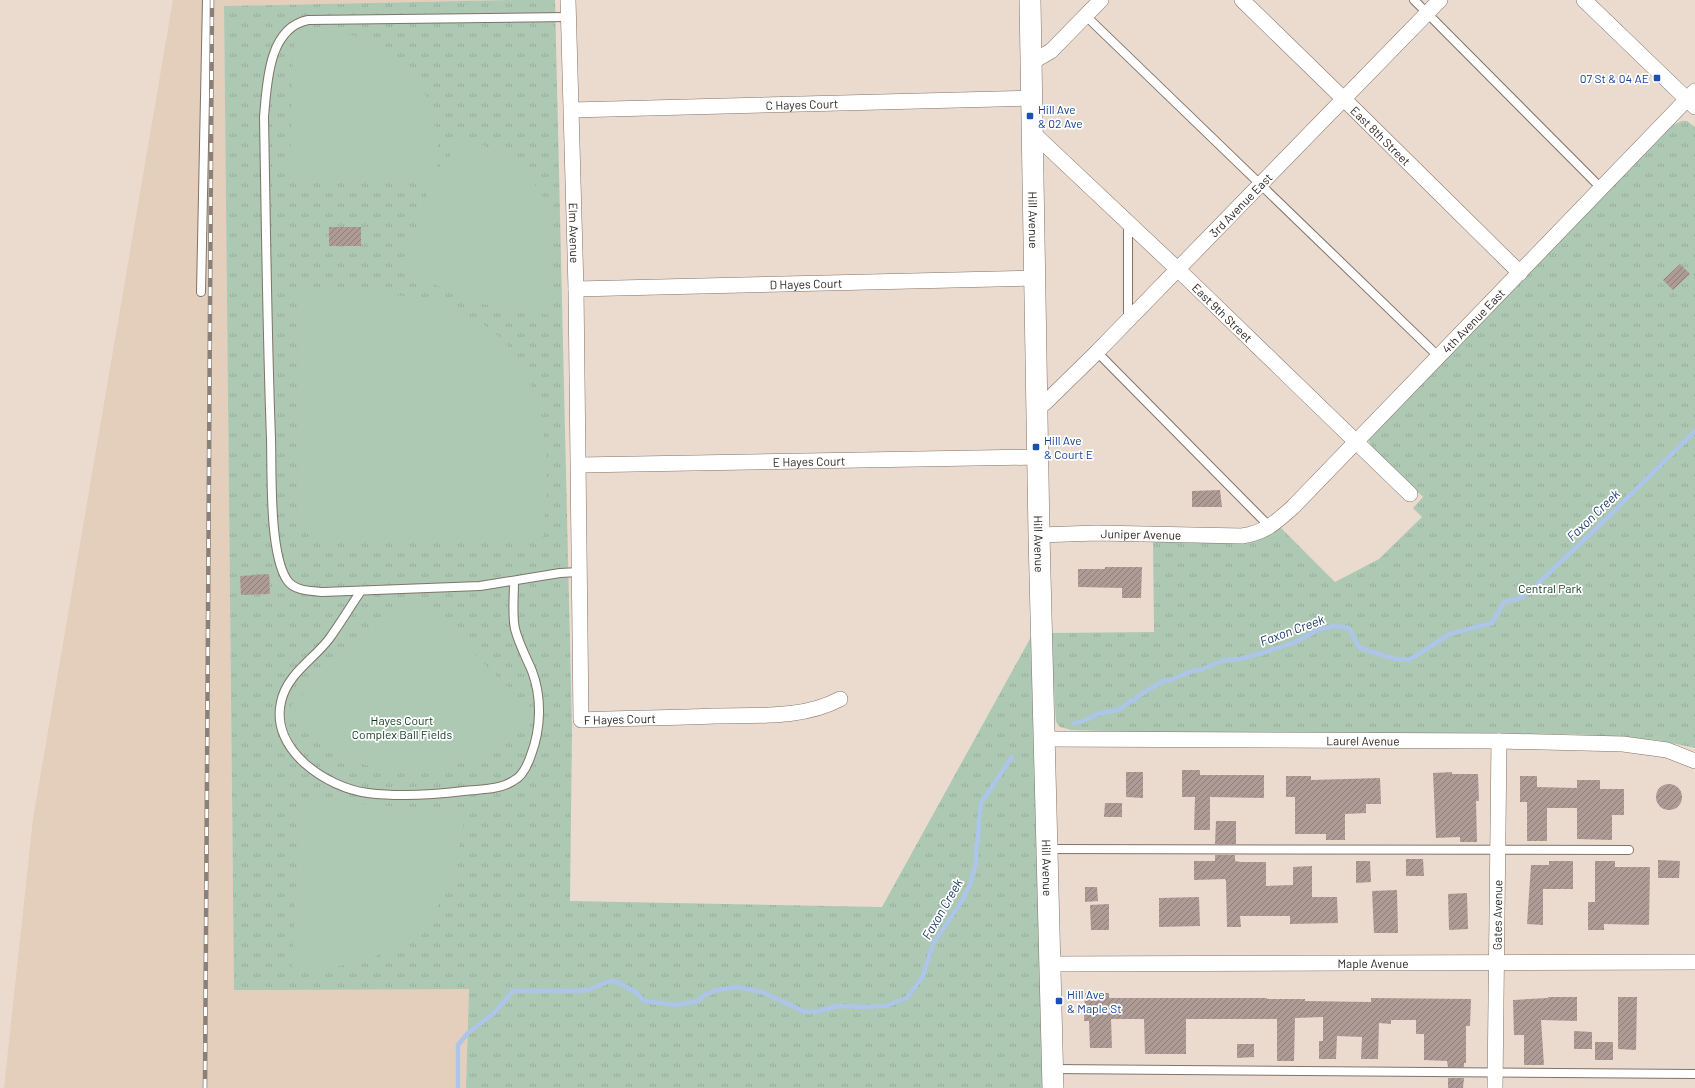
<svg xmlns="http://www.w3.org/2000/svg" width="1695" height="1088" font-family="Barlow,sans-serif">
<defs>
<pattern id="park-tufts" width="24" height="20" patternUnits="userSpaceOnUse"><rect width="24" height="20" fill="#adc8b3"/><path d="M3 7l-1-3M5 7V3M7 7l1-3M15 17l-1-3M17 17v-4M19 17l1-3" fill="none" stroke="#95ac9a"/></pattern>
<pattern id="building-hatch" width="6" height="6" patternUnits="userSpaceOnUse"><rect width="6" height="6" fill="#ae9b95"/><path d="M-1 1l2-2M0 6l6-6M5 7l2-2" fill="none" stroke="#8e7e79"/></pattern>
</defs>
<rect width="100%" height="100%" fill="#ebdbce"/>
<path fill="#e4cebc" d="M173,0H515L224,6L234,989H469L466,1088H4L33,819Z"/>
<g fill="url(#park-tufts)">
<path d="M515,0H555L572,730L570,901L882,907L1031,637L1044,1088H466L469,989L234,990L224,6Z"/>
<path d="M1682,121H1687L1695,127V748L1657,740L1573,734L1140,732L1071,730L1060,727L1056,722L1050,633L1154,632L1153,539H1261L1280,527L1335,582L1379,559L1422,517L1413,508L1423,497L1376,451L1370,444L1368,438L1673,125Z"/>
</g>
<g fill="#adc8b3">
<path d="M310,29L352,35L366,41L407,66L428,99L438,139L437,173L422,183L300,179L290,168L293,50L298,31Z"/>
<path d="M461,138C469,141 479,143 487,147C509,158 539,181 547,206C557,240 552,280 550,315L483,304L408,274L403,264L429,189Z"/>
<path d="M298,292C338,293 386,290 425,300C451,306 481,319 500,338C536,373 547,431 547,479C547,500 544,522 542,543L315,541L297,524Z"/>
<path d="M400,599L420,600L532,711L492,750L442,770L382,771L330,751L291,706Z"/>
<path d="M310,799L466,813L452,881L419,939L356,964L292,971L299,811Z"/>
</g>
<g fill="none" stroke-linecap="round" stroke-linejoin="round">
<g stroke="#acc5e9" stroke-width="4.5">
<path d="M1074,723C1084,723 1089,717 1098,714C1112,709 1117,715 1130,701H1134L1138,696L1165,680H1171L1192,671L1203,669L1224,660L1240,659L1262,653L1296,642L1316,631L1333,626L1349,628L1358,646L1363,649L1395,659L1409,660L1450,634L1492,623L1504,602L1518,599L1528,593L1604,521L1695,431"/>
<path d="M458,1088V1045L467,1034L494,1013L513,991H578L588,990L610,981H615L637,993L644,1001L677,1005L698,1001L703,996L714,991L736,987L762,992L805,1012H816L837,1006L864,1007L886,1006L907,998L923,976L933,944L962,901L970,885L976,863V846L978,842L979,820L981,803L1012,757"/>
</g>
</g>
<g fill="url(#building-hatch)">
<rect x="329" y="227" width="32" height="19"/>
<path d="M1680,264L1690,274L1673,290L1663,280Z"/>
<path d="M1220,490L1222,507H1192V491Z"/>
<path d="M1105,567H1142L1141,598H1122V588L1078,587V569H1105Z"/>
<path d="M269,574L270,594L241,595L240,576Z"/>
<path d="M1182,770H1200V775H1264V798L1210,797V830H1194L1195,797H1182Z"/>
<path d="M1126,772H1143V798L1126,797Z"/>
<path d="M1452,772V774H1478L1479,801H1476L1477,842H1460V837L1436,838L1433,773Z"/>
<path d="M1286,776H1311V780L1380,778L1381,804H1366V813L1345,814V840H1326V834H1295V797H1286Z"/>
<path d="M1520,776H1537V787L1577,788V780H1600V789H1624V815H1612V840L1577,839V808H1547V841H1527V802H1520Z"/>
<circle cx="1669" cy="797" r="13"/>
<path d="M1105,803H1122V817H1104Z"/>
<path d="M1216,821H1236V844H1215Z"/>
<path d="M1215,855H1235V861L1241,862H1266V886L1293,885V867L1312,866V897H1337L1338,923L1290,924V916H1240L1241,927H1227L1226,881L1225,879L1194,880V861H1215Z"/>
<path d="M1406,859H1423L1424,876H1406Z"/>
<path d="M1658,860L1680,861L1679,878H1658Z"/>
<path d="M1356,861H1370L1371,882L1356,883Z"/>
<path d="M1549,861H1573V889H1543V925L1527,924L1531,865H1549Z"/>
<path d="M1595,861H1615V867H1650L1649,925L1604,924V930H1588V902H1595Z"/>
<path d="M1085,887H1097L1098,901L1085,902Z"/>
<path d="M1397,890L1398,933H1374L1372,891Z"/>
<path d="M1467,893L1468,929L1449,930L1448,894Z"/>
<path d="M1199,897L1200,926L1159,927V898Z"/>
<path d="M1109,904V930H1091L1090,905Z"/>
<path d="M1085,993H1109V998H1267V999H1305V1001L1371,1002V998L1471,999L1470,1026H1466V1063H1464V1067H1448L1447,1061L1424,1060V1034H1416V1020H1391V1024L1379,1023L1378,1059H1361L1362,1037L1337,1036L1336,1059H1319V1041H1323V1017L1295,1018L1294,1061H1277V1019H1186V1054H1145L1144,1019H1111L1112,1048H1090L1089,1021H1084Z"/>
<path d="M1548,997H1577V1021L1541,1020L1544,1065H1524V1035H1514L1513,1000L1548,998Z"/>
<path d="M1618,997H1637L1636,1050L1618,1049Z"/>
<path d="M1574,1031L1592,1032V1049H1574Z"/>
<rect x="1595" y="1042" width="18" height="18"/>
<path d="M1237,1044H1254V1057L1237,1058Z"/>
<path d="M1448,1078H1464L1463,1088H1448Z"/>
</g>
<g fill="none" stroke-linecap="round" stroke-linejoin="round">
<defs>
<g id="lane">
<path d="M1414,0L1601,188"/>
<path d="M1086,16L1438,356"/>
<path d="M569,17L308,20C268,28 267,84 264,117C266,225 267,332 271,439C272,472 269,553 287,580C294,591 311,591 323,592L480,586L560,573L579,572"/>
<path d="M1128,223V319"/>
<path d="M201,292L207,0"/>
<path d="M1097,352L1270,527"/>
<path d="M361,591C350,607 340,624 329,639C313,660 287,674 281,702C270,750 327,788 368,793C400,797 432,795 464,791C480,789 499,790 513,781C522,777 528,764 531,755C541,729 542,697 532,671C526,657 519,644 515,629C512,615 514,597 514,582"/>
<path d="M1047,849L1629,850"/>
<path d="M1052,1069L1695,1074"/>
</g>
<g id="street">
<path id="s1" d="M568,0L576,289L581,720C625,718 670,718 715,716C756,715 803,719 840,699"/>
<path id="s2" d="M1242,0L1355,110L1520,273"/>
<path d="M1584,0L1695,107"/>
<path d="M1032,62L1051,51L1101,0"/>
<path id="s3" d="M572,110L1033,98"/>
<path id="s4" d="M1033,133L1190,281L1410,494"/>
<path id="s5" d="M576,289L1035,278"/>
<path id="s6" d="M1038,408L1046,402L1097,352L1440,0"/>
<path id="s7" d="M579,465L1039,457"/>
<path id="s8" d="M1039,535L1097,533L1242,536C1266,532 1275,523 1293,507L1695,91"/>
<path id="s9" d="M1045,739L1499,741L1623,744L1667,750L1695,761"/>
<path id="s10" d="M1050,964L1695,962"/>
<path id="s11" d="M1495,1088L1499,741"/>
</g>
<g id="secondary">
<path id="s12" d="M1030,0L1039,535L1053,1088"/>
</g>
</defs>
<use href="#lane" stroke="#817368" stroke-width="10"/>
<use href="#street" stroke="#817368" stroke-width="16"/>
<use href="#secondary" stroke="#817368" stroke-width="22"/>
<use href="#lane" stroke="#fff" stroke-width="8"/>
<use href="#street" stroke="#fff" stroke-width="15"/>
<use href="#secondary" stroke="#fff" stroke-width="21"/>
<defs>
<path id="rail" d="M205,1088L212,0"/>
</defs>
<use href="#rail" stroke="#8b8077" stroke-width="4.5"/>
<use href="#rail" stroke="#fff" stroke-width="3" stroke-dasharray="9" stroke-linecap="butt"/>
</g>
<g fill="#1a4fb4" stroke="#fff" stroke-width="1.5">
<rect x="1653" y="74" width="8" height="8" rx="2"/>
<rect x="1026" y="112" width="8" height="8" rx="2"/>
<rect x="1032" y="443" width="8" height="8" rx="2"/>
<rect x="1055" y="997" width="8" height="8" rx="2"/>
</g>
<g text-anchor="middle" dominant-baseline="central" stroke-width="3.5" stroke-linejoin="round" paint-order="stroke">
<g font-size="12" fill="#164399" stroke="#fff" text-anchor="start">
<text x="1649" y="78" text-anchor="end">07 St &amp; 04 AE</text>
<text x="1038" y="109">Hill Ave<tspan x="1038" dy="14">&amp; 02 Ave</tspan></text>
<text x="1044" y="440">Hill Ave<tspan x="1044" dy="14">&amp; Court E</tspan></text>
<text x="1067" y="994">Hill Ave<tspan x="1067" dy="14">&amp; Maple St</tspan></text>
</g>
<g font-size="12" fill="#2f2924" stroke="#fff">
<text stroke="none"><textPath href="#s3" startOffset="230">C Hayes Court</textPath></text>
<text stroke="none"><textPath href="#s2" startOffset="194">East 8th Street</textPath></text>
<text stroke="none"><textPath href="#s6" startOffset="287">3rd Avenue East</textPath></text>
<text stroke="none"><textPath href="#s12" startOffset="220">Hill Avenue</textPath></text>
<text stroke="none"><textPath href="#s1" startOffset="233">Elm Avenue</textPath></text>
<text stroke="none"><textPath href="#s5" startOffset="230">D Hayes Court</textPath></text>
<text stroke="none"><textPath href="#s4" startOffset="261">East 9th Street</textPath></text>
<text stroke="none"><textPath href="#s8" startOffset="522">4th Avenue East</textPath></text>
<text stroke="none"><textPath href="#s7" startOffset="230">E Hayes Court</textPath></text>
<text stroke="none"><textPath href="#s8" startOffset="102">Juniper Avenue</textPath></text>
<text stroke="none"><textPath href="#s12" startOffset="544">Hill Avenue</textPath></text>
<text stroke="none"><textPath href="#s1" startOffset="759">F Hayes Court</textPath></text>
<text stroke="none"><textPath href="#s9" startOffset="318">Laurel Avenue</textPath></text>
<text stroke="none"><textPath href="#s12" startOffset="868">Hill Avenue</textPath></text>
<text stroke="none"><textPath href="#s11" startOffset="173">Gates Avenue</textPath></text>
<text stroke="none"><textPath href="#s10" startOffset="323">Maple Avenue</textPath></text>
</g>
<g font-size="12" fill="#0d3b1f" stroke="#fff">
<text x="1550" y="588">Central Park</text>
<text x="402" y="720">Hayes Court<tspan x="402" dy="14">Complex Ball Fields</tspan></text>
</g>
<g font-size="13" font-style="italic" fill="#1d3c6a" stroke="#fff">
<text transform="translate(1593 515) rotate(-44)">Faxon Creek</text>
<text transform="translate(1292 630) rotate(-20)">Faxon Creek</text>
<text transform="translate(942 909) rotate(-60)">Faxon Creek</text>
</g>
</g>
</svg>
